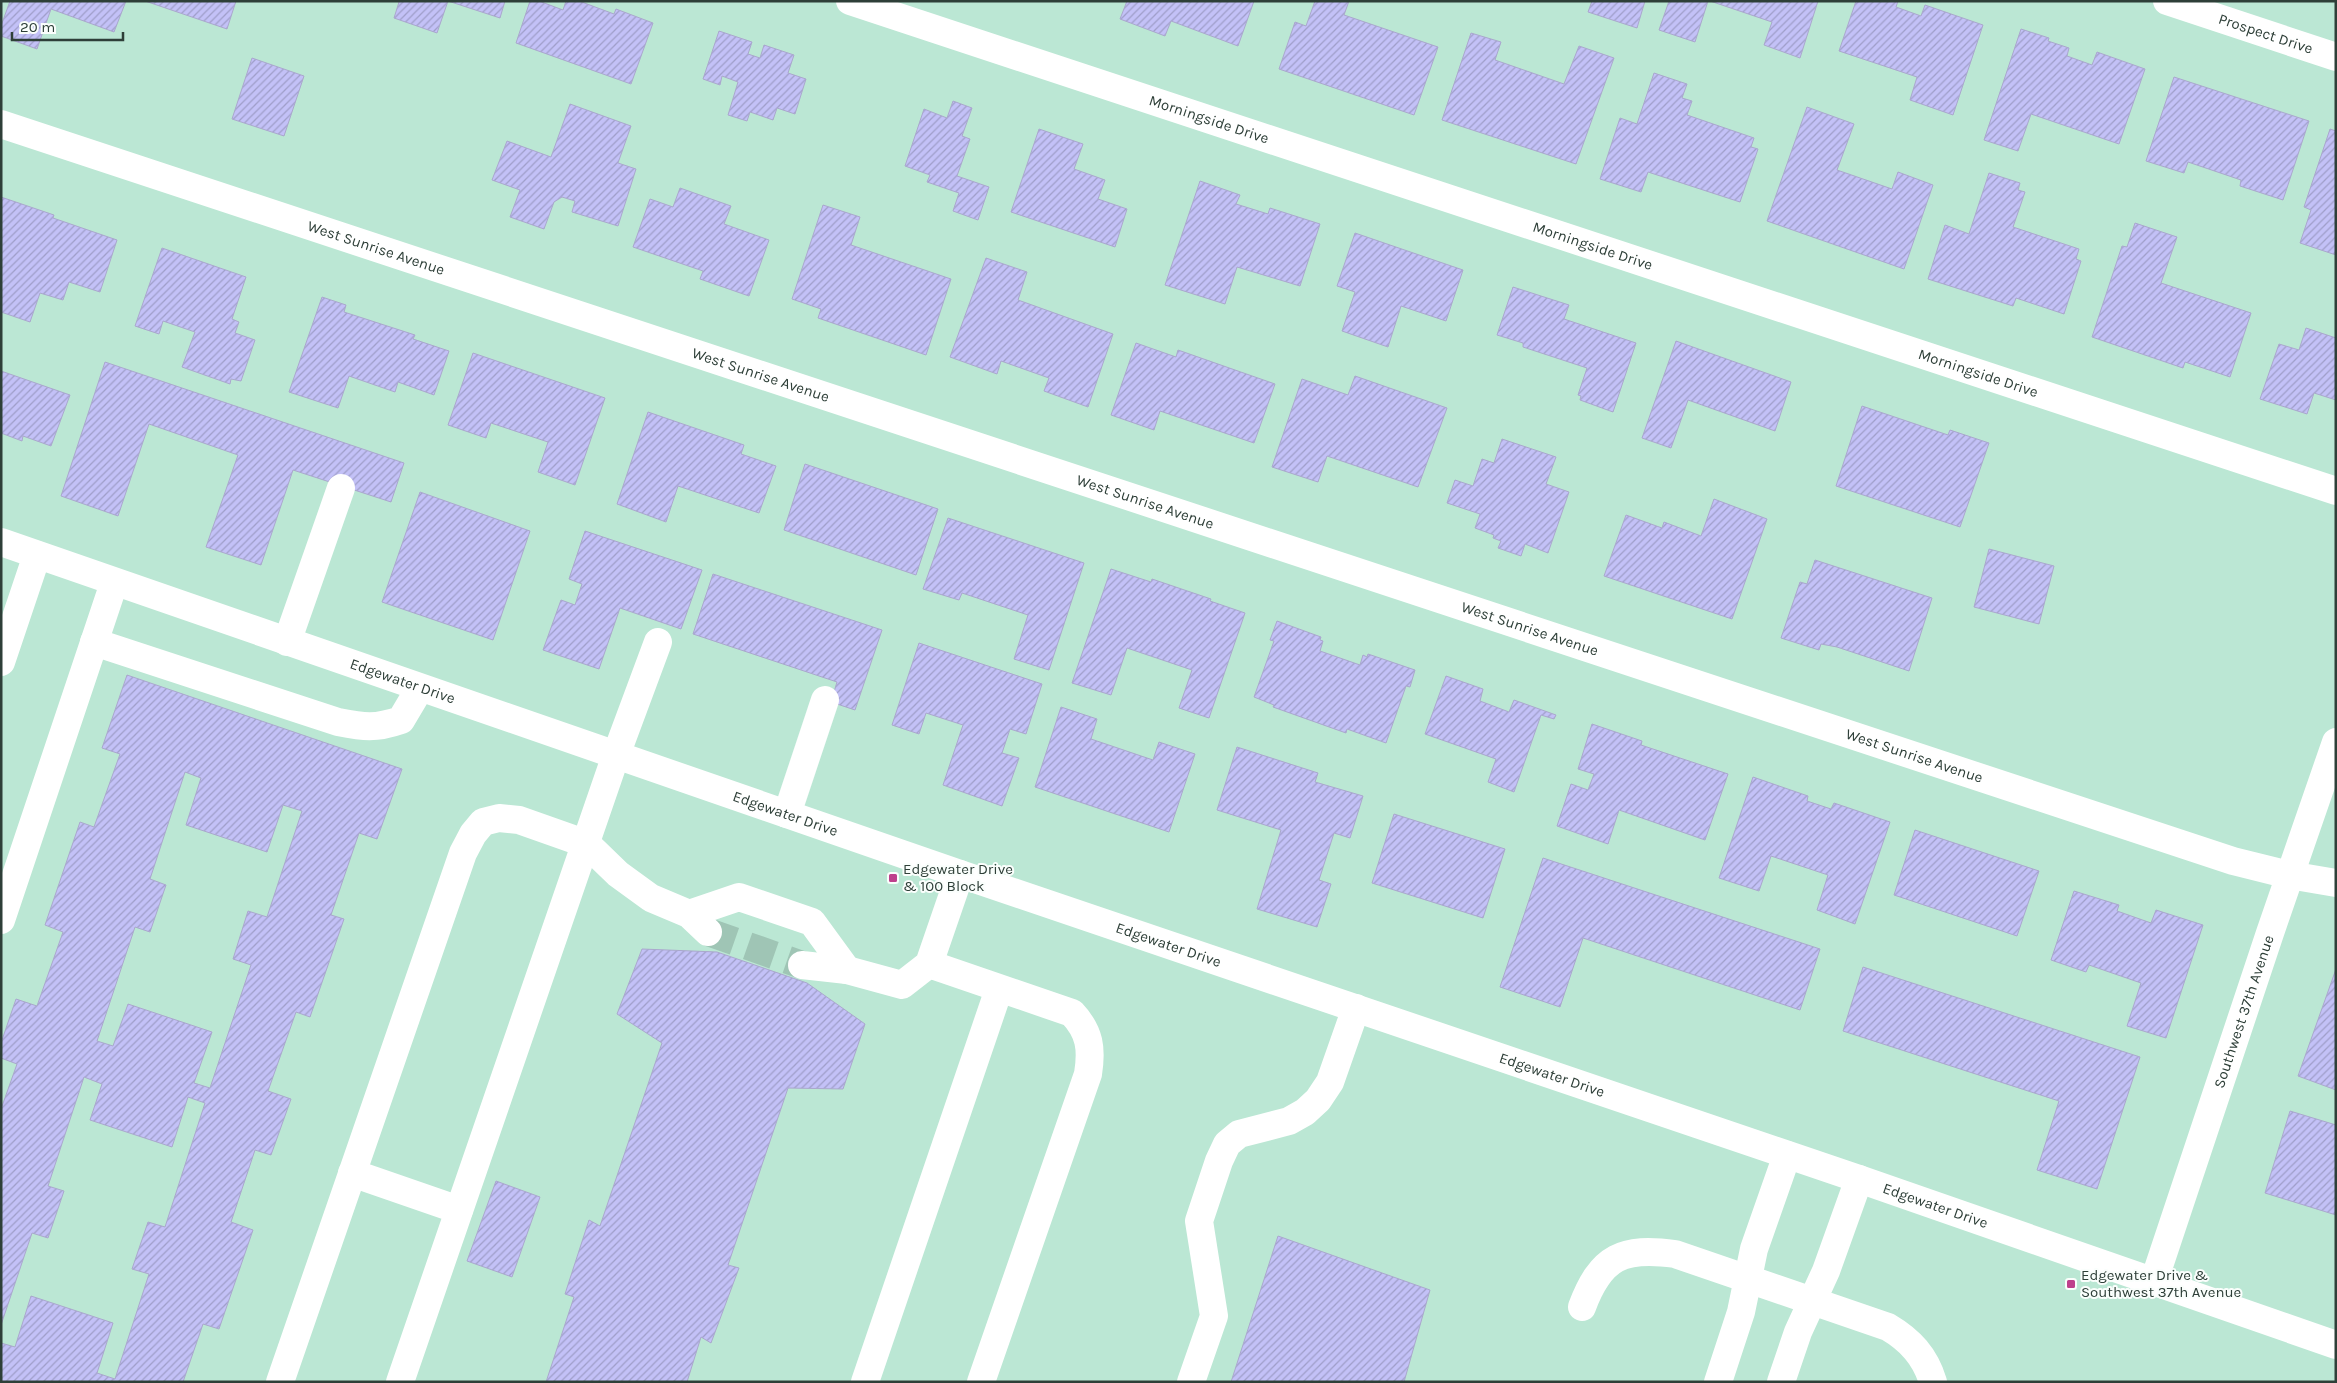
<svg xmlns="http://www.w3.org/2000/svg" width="2337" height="1383" font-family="Karla,sans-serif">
<defs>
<pattern id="building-hatch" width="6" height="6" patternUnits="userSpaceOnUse" patternTransform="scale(1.25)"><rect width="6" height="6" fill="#c3c1f7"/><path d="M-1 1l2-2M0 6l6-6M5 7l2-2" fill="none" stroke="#9f9ec9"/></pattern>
</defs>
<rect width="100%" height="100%" fill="#bbe7d4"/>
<g fill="url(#building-hatch)" stroke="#aaa8cd" fill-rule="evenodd">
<path d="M10,1H126L114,32L51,9L37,49L1,36V26Z"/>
<path d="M145,1H236L227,29Z"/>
<path d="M397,1H448L437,33L394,18L399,2Z"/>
<path d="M448,1H505L500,18Z"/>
<path d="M530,1H539L563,10L566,1H579L614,14L616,9L653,23L631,84L516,43Z"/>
<path d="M1127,1H1254L1238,46L1171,21L1165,36L1120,19Z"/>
<path d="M1315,1H1349L1344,15L1438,47L1414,115L1279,69L1295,22L1306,26Z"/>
<path d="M1592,1H1645L1637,28L1588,12Z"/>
<path d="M1669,1H1708L1695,42L1659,30Z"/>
<path d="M1710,1H1818L1800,58L1764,45L1772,22Z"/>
<path d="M1856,1H1898L1896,7L1921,16L1925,5L1983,25L1953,115L1910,100L1917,77L1839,51Z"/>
<path d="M2021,29L2049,38L2048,41L2069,48L2067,56L2092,65L2097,52L2145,69L2119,144L2031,114L2018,151L1984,140Z"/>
<path d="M719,31L752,42L748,54L760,58L764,45L794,55L788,73L806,79L795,114L777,108L773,120L750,112L747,121L728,115L738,82L722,76L720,85L703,79Z"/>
<path d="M1471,33L1501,42L1495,60L1564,84L1579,46L1614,58L1576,164L1442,120Z"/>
<path d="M252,58L304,76L284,136L232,119Z"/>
<path d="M1654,73L1687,84L1682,98L1692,101L1687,115L1754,138L1751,147L1758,149L1740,202L1648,172L1641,192L1600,179L1620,118L1637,124Z"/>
<path d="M2174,77L2309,121L2283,200L2240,186L2241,180L2188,162L2184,173L2146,161Z"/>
<path d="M953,101L972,108L962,136L970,139L957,176L989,187L978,220L953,211L959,193L927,182L930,175L905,166L924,109L947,118Z"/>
<path d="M570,104L631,126L618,163L636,169L618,226L572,212L575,201L562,197L554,202L544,229L510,217L520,190L492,180L507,141L551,157Z"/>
<path d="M1807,107L1854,124L1837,170L1892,189L1898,172L1933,185L1904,269L1767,221Z"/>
<path d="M1039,129L1083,144L1074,169L1105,180L1098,199L1127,209L1115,247L1011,212Z"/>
<path d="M2330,129L2336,131V255L2300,243L2311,210L2304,207Z"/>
<path d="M1989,173L2020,183L2018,190L2025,192L2013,227L2079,249L2076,259L2081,261L2064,314L2016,298L2013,306L1928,279L1945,225L1969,234Z"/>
<path d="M1200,181L1240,195L1236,204L1268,214L1270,208L1320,224L1300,286L1237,267L1225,304L1165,285Z"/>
<path d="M680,188L731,206L724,224L769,240L749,296L700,279L703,271L633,247L650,199L673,207Z"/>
<path d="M1,197L54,215L53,218L117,240L100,292L69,282L63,300L40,293L30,322L1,312Z"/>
<path d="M823,205L860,217L851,245L951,279L926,355L818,318L821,309L792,299Z"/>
<path d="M2135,223L2177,237L2161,283L2251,313L2230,377L2185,362L2183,368L2092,337L2122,246L2127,247Z"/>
<path d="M1355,233L1463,270L1446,321L1401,306L1388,347L1342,331L1355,292L1337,286Z"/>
<path d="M162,248L246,277L232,319L239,322L235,333L255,340L241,381L231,379L230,384L182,367L195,332L163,321L159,334L135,326Z"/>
<path d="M986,258L1027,272L1018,300L1113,334L1088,407L1044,391L1049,378L1001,361L997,374L950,357Z"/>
<path d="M1513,287L1569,305L1564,319L1636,343L1613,412L1580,400L1581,396L1578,395L1587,368L1523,347V343L1497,335Z"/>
<path d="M322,297L346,305L344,312L415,335L413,339L449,351L434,395L398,382L395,392L349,376L338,408L289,392Z"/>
<path d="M2306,328L2336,338V400L2314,393L2307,414L2260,399L2279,344L2299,350Z"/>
<path d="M1676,341L1791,382L1775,431L1688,400L1671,448L1642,438Z"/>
<path d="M1136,343L1176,357L1178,350L1275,384L1254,443L1160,411L1154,430L1111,415Z"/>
<path d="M473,353L605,398L575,485L538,472L548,442L491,423L486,438L448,425Z"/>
<path d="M105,362L404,463L391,502L293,470L261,565L206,547L238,455L149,424L118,516L61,496Z"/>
<path d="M1,371L70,395L51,446L23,436L22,441L1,433Z"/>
<path d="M1355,376L1447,408L1418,487L1327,456L1318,482L1272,467L1302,379L1348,395Z"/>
<path d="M1862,406L1948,435L1950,430L1989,443L1960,527L1836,486Z"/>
<path d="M648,412L744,445L741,454L776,466L759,513L678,486L666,522L617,504Z"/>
<path d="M1502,439L1556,457L1546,484L1569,492L1548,553L1525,544L1521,556L1498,548L1501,541L1493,538L1494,535L1475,528L1480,514L1447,503L1455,480L1473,486L1482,459L1494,463Z"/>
<path d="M805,464L938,509L916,575L784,530Z"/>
<path d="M420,492L530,531L493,640L382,602Z"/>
<path d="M1714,499L1767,519L1732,619L1604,576L1626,515L1662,528L1664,522L1701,536Z"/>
<path d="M948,518L1084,563L1049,670L1014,659L1028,615L962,593L959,600L923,589Z"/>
<path d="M585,531L702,570L681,629L620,608L599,669L543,650L561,600L575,605L582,584L569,579Z"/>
<path d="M1989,549L2054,566L2039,624L1974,607Z"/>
<path d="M1815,560L1932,598L1909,671L1837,647L1821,644L1819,650L1781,638L1800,582L1807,584Z"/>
<path d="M1111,569L1151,582L1152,579L1211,599L1210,601L1245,613L1209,718L1179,708L1192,670L1127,648L1111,695L1072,683Z"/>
<path d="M713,574L882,630L855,710L831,702L837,682L693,634Z"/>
<path d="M1277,621L1321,637L1320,640L1323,641L1320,651L1360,665L1363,655L1367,657L1368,654L1415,670L1410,687L1406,686L1386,743L1347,729L1346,733L1273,707L1274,705L1254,697L1274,641L1270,640Z"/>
<path d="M919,643L1042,684L1026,734L1010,729L1002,753L1019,758L1002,806L943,785L963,725L926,713L919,734L892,725Z"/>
<path d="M127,675L402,769L377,839L359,833L331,915L344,919L310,1017L296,1012L268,1091L291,1099L271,1155L255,1150L231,1222L253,1230L219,1329L203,1324L183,1382H1V1343L15,1347L31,1296L113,1323L97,1373L115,1379L149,1274L132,1269L148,1222L165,1227L205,1103L188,1097L172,1147L90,1120L102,1084L84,1077L48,1186L64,1191L48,1238L32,1233L1,1325V1109L17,1064L1,1058V1043L16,999L37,1006L63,932L45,925L80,822L94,827L120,754L102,748ZM185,772L201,778L186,825L267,852L283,805L302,811L267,917L248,911L233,959L251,965L210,1088L194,1083L212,1032L128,1004L113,1046L97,1041L135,927L150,932L166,885L150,879Z"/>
<path d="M1446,676L1483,689L1480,701L1509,712L1514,700L1556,715L1554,719L1541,715L1514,792L1488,782L1496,759L1425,734Z"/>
<path d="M1061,707L1097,719L1091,739L1153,760L1159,742L1195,754L1169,832L1035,787Z"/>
<path d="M1592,724L1642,741L1641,745L1728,774L1705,840L1619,810L1608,844L1557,826L1571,784L1588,790L1594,774L1578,769Z"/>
<path d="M1237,747L1318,773L1315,782L1363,796L1350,838L1334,833L1319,880L1331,884L1317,927L1257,909L1281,830L1217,810Z"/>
<path d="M1753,777L1808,796L1807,801L1831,809L1834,803L1890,822L1855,924L1817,910L1828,875L1771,856L1759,891L1719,878Z"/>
<path d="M1394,814L1505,849L1483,918L1372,883Z"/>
<path d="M1915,830L2039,871L2017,936L1894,895Z"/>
<path d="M1543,858L1820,949L1800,1010L1583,938L1560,1007L1500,987Z"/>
<path d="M2074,891L2119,905L2117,911L2151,923L2156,910L2203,925L2166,1038L2127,1026L2141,983L2089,965L2086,972L2051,960Z"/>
<path d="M642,949L717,952L807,983L865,1024L843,1089L788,1088L728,1265L739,1268L711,1343L701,1337L687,1382H546L574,1297L565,1294L589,1220L600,1226L662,1043L617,1014Z"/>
<path d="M1863,967L2140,1057L2097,1189L2037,1170L2059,1101L1843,1031Z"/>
<path d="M2336,969V1090L2298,1076Z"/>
<path d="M2290,1111L2336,1125V1215L2265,1193Z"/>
<path d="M496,1181L540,1197L512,1277L467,1261Z"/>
<path d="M1278,1236L1430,1290L1404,1382H1231Z"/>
</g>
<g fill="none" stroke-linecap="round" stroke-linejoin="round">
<path stroke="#9fc5b5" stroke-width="28" stroke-dasharray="28 14" stroke-linecap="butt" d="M708,932L802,965"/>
<g stroke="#fff" stroke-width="28">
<path id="s1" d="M850,1L2336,491"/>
<path id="s2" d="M2167,1L2336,57"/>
<path id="s3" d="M1,124L2233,861L2289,875L2336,883"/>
<path id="s4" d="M1,542L960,874L1859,1179L2336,1345"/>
<path d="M94,642L338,722C364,727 375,729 401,720L420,688"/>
<path d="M287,642L341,488"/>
<path d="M1,662L37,555"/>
<path d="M787,814L825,700"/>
<path d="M689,914L739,897L812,922L847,970"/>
<path d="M1,920L114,583"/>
<path d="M929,964L1072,1013C1090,1032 1092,1049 1088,1074L981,1382"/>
<path d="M802,965L847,970L902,985L929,964L960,874"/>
<path d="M352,1173L459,1210"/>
<path id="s5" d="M2154,1281L2270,933L2336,742"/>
<path d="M1582,1307C1601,1256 1623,1247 1675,1254L1888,1327C1910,1340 1925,1356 1933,1382"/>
<path d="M280,1382L463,853L473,834L483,822L499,818L519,820L587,844L618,874L651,898L689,914L708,932"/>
<path d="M400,1382L616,755L658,642"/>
<path d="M865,1382L999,989"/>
<path d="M1191,1382L1214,1316L1199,1221L1219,1161L1227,1144L1239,1134L1289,1121L1305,1112L1318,1100L1330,1082L1356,1008"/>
<path d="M1718,1382L1741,1312L1754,1249L1787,1155"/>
<path d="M1781,1382L1798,1332L1826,1271L1859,1179"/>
</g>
</g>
<g fill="#be408c" stroke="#fafefc" stroke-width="2">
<rect x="888" y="873" width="10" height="10" rx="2.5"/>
<rect x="2066" y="1279" width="10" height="10" rx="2.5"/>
</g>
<g text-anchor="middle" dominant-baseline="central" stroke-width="4" stroke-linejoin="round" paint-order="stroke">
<g font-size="15" fill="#2e3f38" stroke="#fafefc">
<text stroke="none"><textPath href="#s2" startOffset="104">Prospect Drive</textPath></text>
<text stroke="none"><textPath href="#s1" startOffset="378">Morningside Drive</textPath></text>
<text stroke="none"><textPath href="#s1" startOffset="782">Morningside Drive</textPath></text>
<text stroke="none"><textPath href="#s3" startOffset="395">West Sunrise Avenue</textPath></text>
<text stroke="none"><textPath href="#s1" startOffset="1188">Morningside Drive</textPath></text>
<text stroke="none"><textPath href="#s3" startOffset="800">West Sunrise Avenue</textPath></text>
<text stroke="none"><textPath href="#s3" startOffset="1205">West Sunrise Avenue</textPath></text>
<text stroke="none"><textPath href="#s3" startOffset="1610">West Sunrise Avenue</textPath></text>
<text stroke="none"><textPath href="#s4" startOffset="425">Edgewater Drive</textPath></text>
<text stroke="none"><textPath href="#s3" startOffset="2015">West Sunrise Avenue</textPath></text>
<text stroke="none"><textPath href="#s4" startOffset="830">Edgewater Drive</textPath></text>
<text stroke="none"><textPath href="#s4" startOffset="1235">Edgewater Drive</textPath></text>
<text stroke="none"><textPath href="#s5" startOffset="284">Southwest 37th Avenue</textPath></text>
<text stroke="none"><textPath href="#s4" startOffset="1640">Edgewater Drive</textPath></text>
<text stroke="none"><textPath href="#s4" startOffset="2045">Edgewater Drive</textPath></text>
</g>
<g font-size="15" fill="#2e3f38" stroke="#fafefc" text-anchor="start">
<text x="903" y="869">Edgewater Drive<tspan x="903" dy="17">&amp; 100 Block</tspan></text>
<text x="2081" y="1275">Edgewater Drive &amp;<tspan x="2081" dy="17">Southwest 37th Avenue</tspan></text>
</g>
</g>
<rect width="2337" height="1383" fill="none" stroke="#2e3f38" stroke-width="5"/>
<path d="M12 32v8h111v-8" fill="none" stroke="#2e3f38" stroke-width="2.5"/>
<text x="20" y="32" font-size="15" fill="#2e3f38" stroke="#fafefc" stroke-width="4" paint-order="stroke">20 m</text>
</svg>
